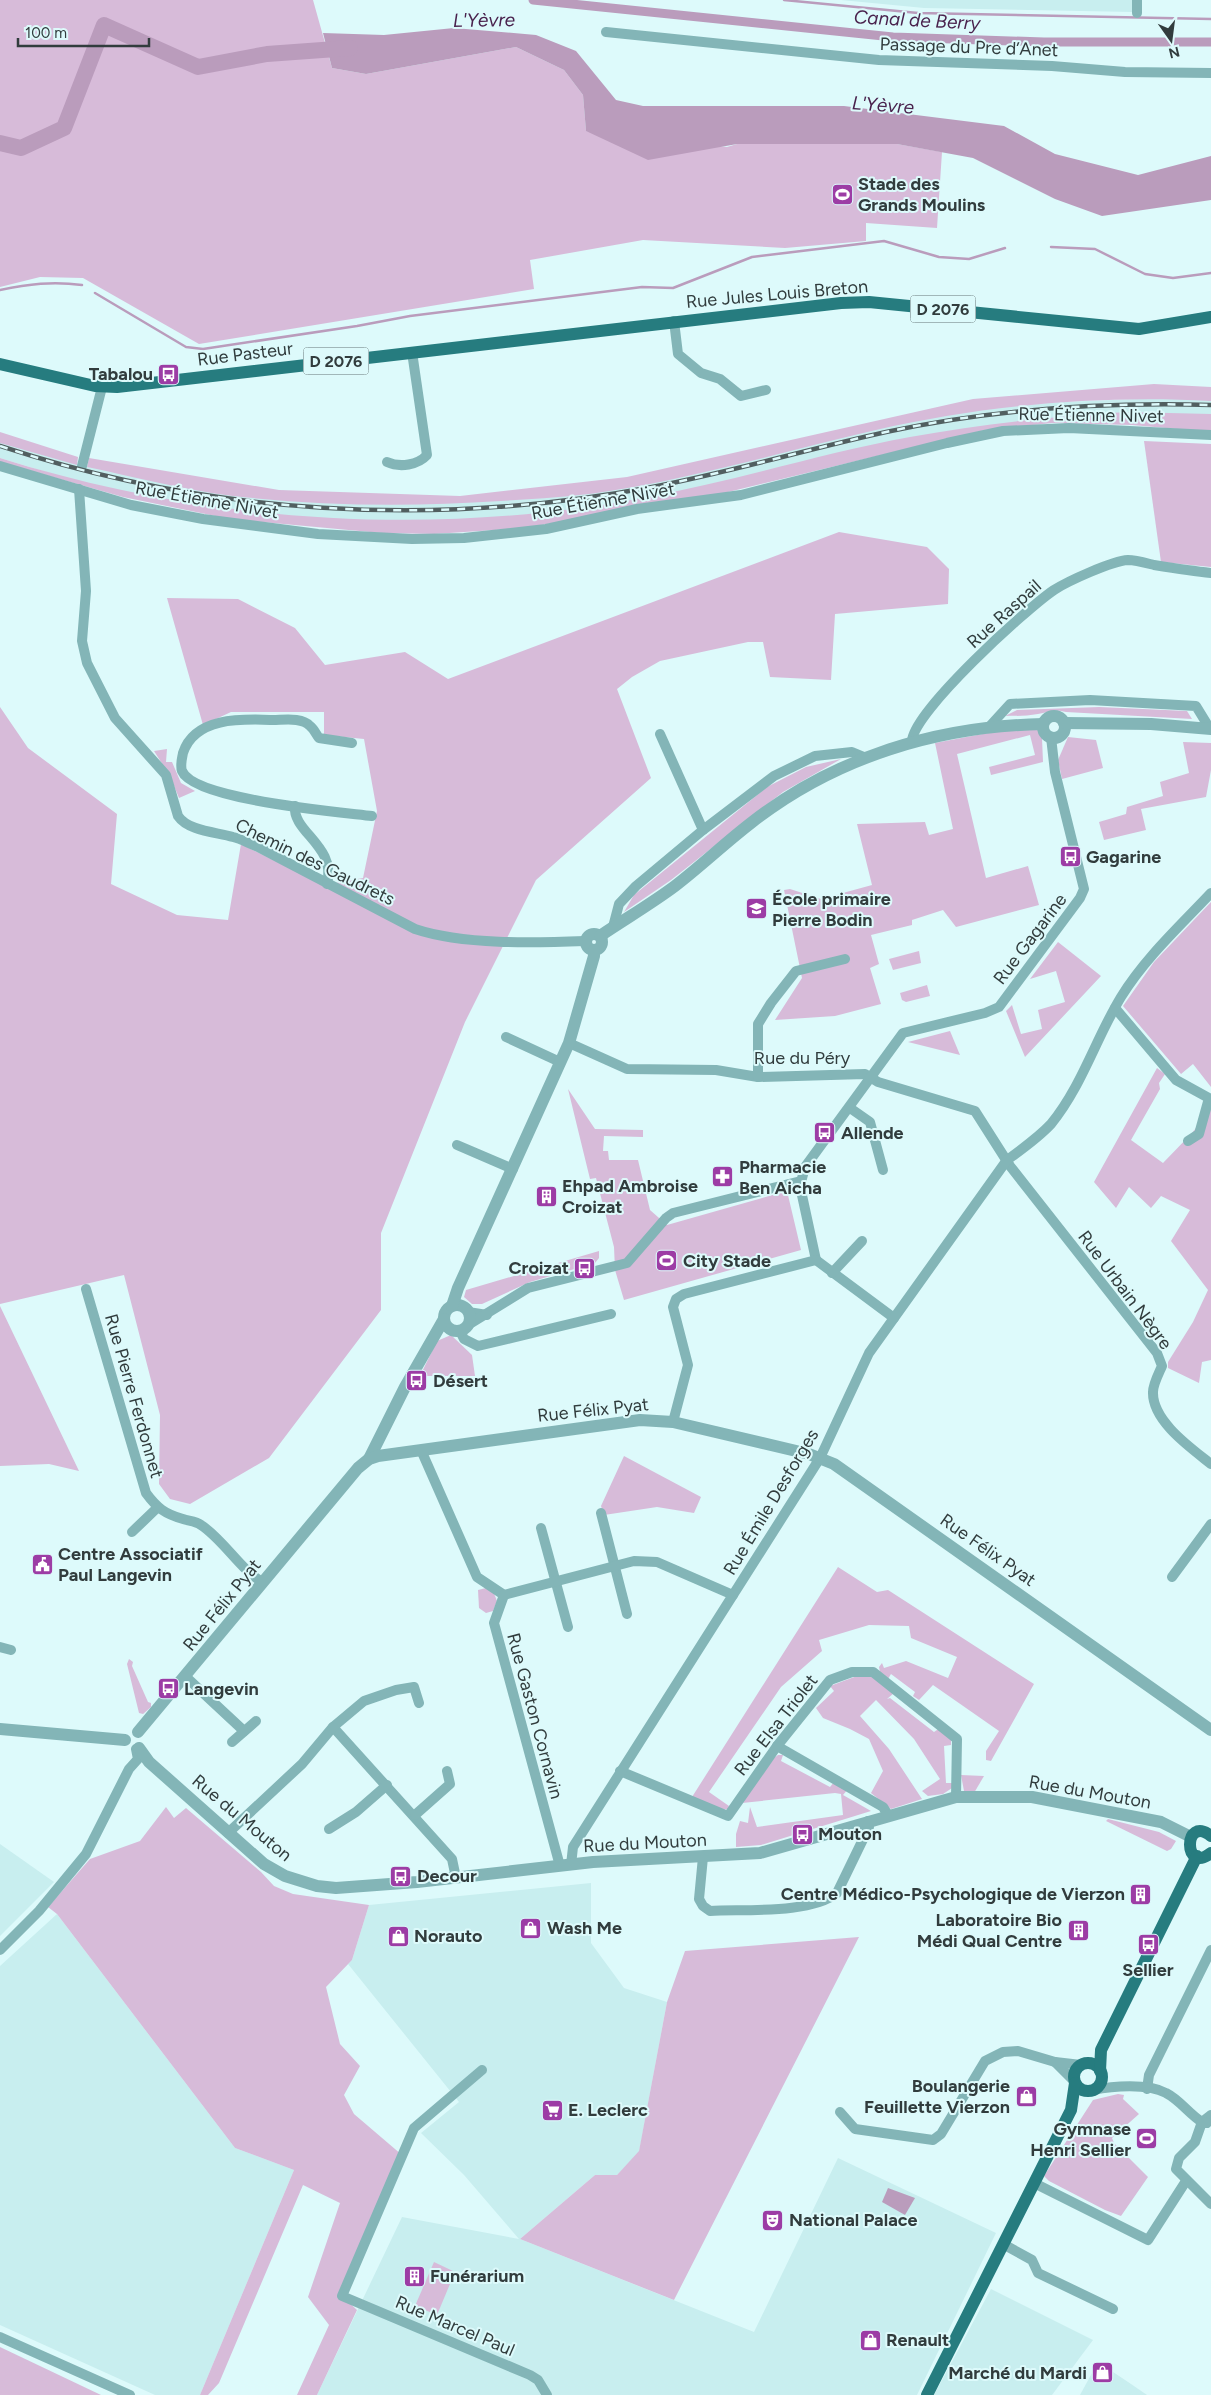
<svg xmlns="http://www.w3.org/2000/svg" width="1211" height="2395" font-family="Figtree,sans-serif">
<rect width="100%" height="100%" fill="#ddfafb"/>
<g fill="#c8eeef">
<path d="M841,0H1133V12L924,8Z"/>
<path d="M1211,396V419H1070L717,486L510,521H319L148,499L86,484L0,458V440L82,466L218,487L459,501L634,481L968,406Z"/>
<path d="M0,1844L54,1882L0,1936Z"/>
<path d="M591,1883V1943L624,1988L667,2002L639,2152L617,2175H595L520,2239L754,2332L838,2158L996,2233L917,2395H317L402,2217L519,2239L464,2175L421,2133L459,2102L348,1964L352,1960L369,1905Z"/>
<path d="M57,1914L235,2148L294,2170L200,2395H155L0,2325V1966Z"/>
<path d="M991,2289L1093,2340L1052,2395H934Z"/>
<path d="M1098,2362L1131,2384L1147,2395H1080Z"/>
</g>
<g fill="#d7bbd9">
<path d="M0,0H313L332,68L366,74L516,47L564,70L583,95L586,131L727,147L737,144H897L942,152L937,228L866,223V241L785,248L643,240L530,260L534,289L199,344L83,278L40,277L0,287Z"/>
<path d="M1154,384L1211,387V401C1100,395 985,405 876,430C785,451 695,478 603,492C570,497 535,499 501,501C410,507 323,506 233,496C184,490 135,477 87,467L89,458L279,490L460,496L627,477L973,399Z"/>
<path d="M1127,412L1211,414V432L1132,425L1052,423L985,430L720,494L524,528L434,534L381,533L230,519L123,497L0,462V458C207,523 434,538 647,497C736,481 822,453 910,437C982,424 1054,416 1127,412Z"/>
<path d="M0,432L78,457L77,465L0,443Z"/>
<path d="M1144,441L1211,444V567L1161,562Z"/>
<path d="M839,532L927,547L949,569L948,604L835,614L831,680L770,677L763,642H748L660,661L632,677L617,689L651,778L536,880L465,1022L381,1233V1310L269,1458L190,1504L170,1499L159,1484L160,1415L124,1275L0,1304V707L28,748L117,814L111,884L177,915L228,920L241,844L324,885L363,878L377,811L364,739L324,735V712H231L203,725L167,598L238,599L295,628L325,665L405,652L448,679Z"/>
<path d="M1099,707L1187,711L1192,719L1066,712C1055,709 1048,712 1038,714C1027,716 1015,716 1005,716L1017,710Z"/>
<path d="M1038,729L1042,738L1043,762L991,775L989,767L1035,755L1030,735L957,754L986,878L1028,866L1039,905L956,927L943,910L912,920V925L871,935L879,964L870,968L881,1004L835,1016L775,1020L802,978L784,890L790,889L821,899L872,885L857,824L925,822L929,835L953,829L935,743L993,732Z"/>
<path d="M1068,737L1096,740L1103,768L1062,779L1058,760Z"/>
<path d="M1183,742L1211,743V770L1206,797L1141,809L1146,830L1104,840L1099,822L1126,814L1127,807L1163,796L1160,782L1189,773Z"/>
<path d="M167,749L166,762H172L181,783L195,791L179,798L170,776L154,751Z"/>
<path d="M841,759L783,792L671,880L624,912L634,895L767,787L806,767Z"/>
<path d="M1211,902V1087L1193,1064L1181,1074L1123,1006L1154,962Z"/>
<path d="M1058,942L1101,976L1025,1057L1006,1011L1012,1005L1021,1034L1042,1029L1038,1010L1065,1002L1056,971L1030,979Z"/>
<path d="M919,951L921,963L893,970L889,959Z"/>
<path d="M927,985L930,996L906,1002L902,1000L900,993Z"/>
<path d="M950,1031L960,1055L908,1042Z"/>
<path d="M1157,1068L1165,1074L1159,1083L1160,1089L1131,1140L1163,1163L1192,1133L1211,1109V1360L1202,1362L1199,1383L1168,1368V1362L1193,1322L1208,1290L1171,1241L1190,1210L1161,1196L1151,1208L1129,1187L1116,1208L1094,1182Z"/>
<path d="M568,1089L595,1129L643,1130V1137L604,1136L603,1151H608L609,1160H638L650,1210L667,1225L787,1191L801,1250L624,1300L615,1270L614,1247L596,1178L590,1179Z"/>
<path d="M599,1251V1258L595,1263L530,1282L482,1304H472L464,1297L466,1290Z"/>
<path d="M0,1306L79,1471L49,1464L0,1466Z"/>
<path d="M451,1335L472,1355L475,1376H420L437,1341Z"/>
<path d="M624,1456L701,1497L694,1513L657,1507L604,1515L601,1506Z"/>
<path d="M838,1567L877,1592L888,1590L1034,1684L991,1761L986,1760V1751L999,1731L933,1685L919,1700L913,1696L915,1692L891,1674L888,1679L880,1672L879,1667L882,1663L884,1668L906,1661L948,1678L957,1657L911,1638L909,1626L869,1625L819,1640L822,1651L781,1687L709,1792L729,1806L728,1809L722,1810L692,1797Z"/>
<path d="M486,1588L493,1591L497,1601L493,1611L486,1613L479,1608L478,1590Z"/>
<path d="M129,1659L133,1662L132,1666L148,1702L151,1703V1707L143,1714L139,1713L127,1664Z"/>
<path d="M857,1676L873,1677L894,1693L887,1699L890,1698L934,1732L940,1728L951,1738V1745L944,1746L946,1783H952V1788L943,1794L928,1796L922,1791L940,1779L914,1739L876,1700L860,1716L889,1749L922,1799L891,1809L871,1793L883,1771L869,1739L850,1729L823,1718L816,1708L834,1691L830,1686Z"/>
<path d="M778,1755H783L781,1761L830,1787L834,1782L848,1789L843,1795L871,1811L761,1845L736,1847V1834L740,1821L748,1823L750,1807L757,1827L843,1815L841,1794L835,1793L742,1803L774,1758Z"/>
<path d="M961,1775L984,1776L974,1793L964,1791Z"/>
<path d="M166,1807L174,1818L186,1808L261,1872L274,1886L293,1894L369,1905L352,1960L326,1987L340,2044L360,2066L344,2095L354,2114L402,2155L342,2296L357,2310L317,2395H297L329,2325L308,2297L340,2203L303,2185L219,2383L208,2395H200L294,2170L235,2148L57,1914L48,1907L90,1859L140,1841Z"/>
<path d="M1108,1819L1159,1832L1176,1841L1171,1849L1167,1851L1106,1821Z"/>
<path d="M859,1937L674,2300L520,2239L595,2175H617L639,2151L667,2002L685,1951Z"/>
<path d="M1118,2094L1124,2095L1123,2099L1139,2114L1112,2138L1114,2143L1148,2177L1121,2216L1105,2210L1049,2181L1044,2176L1093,2100Z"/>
<path d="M434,2262L455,2272L437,2315L415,2306Z"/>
<path d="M0,2347L101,2395H0Z"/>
</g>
<g fill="#ba9cbc">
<path d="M454,28L536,35L576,51L616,100L643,106H844L1004,126L1055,154L1138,175L1211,156V200L1102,216L1055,199L973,158L897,144H737L648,160L586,131L583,95L564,70L516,47L366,74L332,68L323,33L384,35Z"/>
<path d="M888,2188L915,2198L905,2215L882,2202Z"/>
</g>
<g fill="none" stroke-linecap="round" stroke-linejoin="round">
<g stroke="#ba9cbc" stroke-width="2.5">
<path d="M784,0L918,13L1211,19"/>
<path d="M1051,247L1095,249L1145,274L1173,278L1211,273"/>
<path d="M0,290C28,284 53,281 82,285"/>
<path d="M95,293L186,347L203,349L357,326L410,316L642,287L673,288L752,257L884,241L939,257L969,259L1005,248"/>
</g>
<path stroke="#ba9cbc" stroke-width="9" d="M533,0L893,37L1044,42H1211"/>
<path stroke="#ba9cbc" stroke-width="16" d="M0,143L21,148L64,128L104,25L198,67L267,54L350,48"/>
<g stroke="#83b5b7" stroke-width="10">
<path d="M1137,13V0"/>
<path d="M606,32L879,60L1052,66L1125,72L1211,73"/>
<path d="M674,321L678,354L701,373L720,379L741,396L766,390"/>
<path d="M387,462C400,468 418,465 427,455L412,352"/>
<path d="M0,466L131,505L203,519L318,534L412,539L464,538L546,529L637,509L741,495L947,443L1003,431L1069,428L1211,435"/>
<path d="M82,466L102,387"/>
<path d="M79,489L86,591L82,641L87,663L115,718L166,775L178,816C188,831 216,832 233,837C241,839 248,843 256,846L415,929C463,945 534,943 585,941"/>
<path d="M989,727L1010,704L1090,700L1196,706L1210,729"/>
<path d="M660,734L703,830"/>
<path d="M912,741C913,712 1026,609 1054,590C1068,581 1112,561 1128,560C1136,560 1146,563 1154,565C1173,568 1192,571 1211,573"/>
<path d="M352,743L319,738C316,734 314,729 310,726C302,717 284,720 273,720C244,719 195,716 183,753C182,759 180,765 182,771C194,800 340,812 372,816"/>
<path d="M295,806C292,832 337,846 327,884"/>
<path d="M613,927L619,904L636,886L703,830L774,776L815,756L852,752L864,757"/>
<path d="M1115,1008L1176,1080L1209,1098L1199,1134L1188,1141"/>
<path d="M506,1037L560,1062"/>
<path d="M569,1043L627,1069L716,1070L758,1077L865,1074L878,1082L975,1111L1010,1166L1157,1353L1162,1366C1159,1373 1153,1384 1153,1392C1152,1421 1191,1448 1211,1464"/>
<path d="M758,1077V1024L771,1003L796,971L845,959"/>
<path d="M850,1108L870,1122L883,1170"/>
<path d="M457,1145L513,1169"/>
<path d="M816,1260L800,1186L805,1167L903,1033L985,1013L999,1007L1080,898L1084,889L1055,772L1051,737"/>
<path d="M816,1260L894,1318"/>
<path d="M832,1273L862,1241"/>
<path d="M86,1289L146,1493C157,1508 165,1514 183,1519C189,1521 196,1521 201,1525C223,1539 243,1573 263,1582"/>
<path d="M468,1312L487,1315"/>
<path d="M468,1325L528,1288L627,1263L666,1218L673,1213L801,1181"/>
<path d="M460,1331L464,1339L478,1346L611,1314"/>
<path d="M673,1422L688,1365L673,1307L676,1299L684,1294L816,1260"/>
<path d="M421,1450L477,1577L504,1595L494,1623L560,1866"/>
<path d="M601,1513L627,1614"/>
<path d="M541,1528L568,1627"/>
<path d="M132,1532L157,1508"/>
<path d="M1172,1577L1211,1524"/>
<path d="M504,1595L634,1561L657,1562L733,1595"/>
<path d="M0,1647L11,1650"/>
<path d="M186,1677L244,1731"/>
<path d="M333,1727L452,1859L456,1878"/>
<path d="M232,1742L256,1721"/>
<path d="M777,1746L883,1807L888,1815"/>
<path d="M620,1771L728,1816L777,1746L830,1680L852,1672H873L957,1739L956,1797"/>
<path d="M415,1815L450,1784L447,1771"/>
<path d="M329,1829L356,1812L387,1785"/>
<path d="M228,1833L302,1764L333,1727L364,1701L396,1690L414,1687L419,1703"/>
<path d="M703,1857L699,1899L703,1906L710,1911C745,1909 810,1914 837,1893L869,1827L868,1821"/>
<path d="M571,1865L573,1847L820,1458L869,1353L1007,1160C1022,1149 1038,1138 1051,1124C1082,1086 1096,1038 1121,997C1145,958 1180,926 1211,893"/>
<path d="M0,1950L39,1911L86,1854L129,1769L138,1759L136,1749"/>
<path d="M1055,2062L1074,2081"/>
<path d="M482,2070L414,2128L342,2296L530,2375L538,2380L547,2395"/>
<path d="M1147,2089L1149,2075L1211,1950"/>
<path d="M1093,2090C1112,2086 1148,2083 1166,2093C1180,2100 1189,2114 1202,2122L1211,2115"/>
<path d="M840,2112L855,2129L933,2140L941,2134L985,2061L1003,2052L1018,2051L1055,2062L1081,2065"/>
<path d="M1207,2123L1202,2122L1195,2142L1179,2158L1176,2169L1211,2204"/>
<path d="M1034,2183L1148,2240L1186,2181"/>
<path d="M1003,2244L1032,2260L1038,2273L1113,2309"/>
<path d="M0,2337L130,2395"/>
</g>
<g stroke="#83b5b7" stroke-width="12">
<circle cx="1054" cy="727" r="11"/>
<path d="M1064,723L1151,724L1211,729"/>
<circle cx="594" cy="942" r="8"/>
<path d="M600,936C625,919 651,904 675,886C701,866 725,843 751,823C835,757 938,726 1043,724"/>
<circle cx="457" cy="1318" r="13"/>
<path d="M452,1306L458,1288L569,1043L594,956V950"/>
<path d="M369,1459L405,1387L444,1319"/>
<path d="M0,1729L125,1740"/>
<path d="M138,1732L358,1468L369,1459L378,1456L640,1420L673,1422L809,1454L834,1464L1211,1730"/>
<path d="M139,1748L149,1762L264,1864L285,1876L317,1886L336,1888L417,1882L593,1862L760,1853L956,1797H1032L1161,1822L1191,1837"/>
</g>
<g stroke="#267c7f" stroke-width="12">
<path d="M0,364L95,386L117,387L841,303L869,302L1139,329L1211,317"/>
<path d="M1211,1836C1183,1814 1183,1875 1211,1853"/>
<circle cx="1088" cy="2077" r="14"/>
<path d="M1100,2071L1101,2050L1197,1856"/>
<path d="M927,2395L1071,2110L1075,2083"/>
</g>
<defs>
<path id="rail" d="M0,446C209,515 435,528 652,487C731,472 808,449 886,432C993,409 1102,402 1211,405"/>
</defs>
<use href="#rail" stroke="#515f60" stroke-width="4.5"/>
<use href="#rail" stroke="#ddfafb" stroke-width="2.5" stroke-dasharray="8" stroke-linecap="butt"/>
</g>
<defs>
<symbol id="stadium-square" viewBox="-11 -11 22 22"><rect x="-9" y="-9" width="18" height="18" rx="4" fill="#9c3ca5" stroke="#ddfafb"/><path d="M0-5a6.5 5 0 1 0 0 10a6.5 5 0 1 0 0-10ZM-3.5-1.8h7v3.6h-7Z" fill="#fff"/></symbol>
<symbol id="bus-square" viewBox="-11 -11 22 22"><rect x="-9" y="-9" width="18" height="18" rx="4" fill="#9c3ca5" stroke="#ddfafb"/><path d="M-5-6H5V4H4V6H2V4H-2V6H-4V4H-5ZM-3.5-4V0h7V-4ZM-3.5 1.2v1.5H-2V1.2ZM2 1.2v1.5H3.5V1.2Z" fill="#fff"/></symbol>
<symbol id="school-square" viewBox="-11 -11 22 22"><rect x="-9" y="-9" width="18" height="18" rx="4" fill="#9c3ca5" stroke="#ddfafb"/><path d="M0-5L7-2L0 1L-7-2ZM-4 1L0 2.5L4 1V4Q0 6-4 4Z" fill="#fff"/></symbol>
<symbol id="pharmacy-square" viewBox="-11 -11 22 22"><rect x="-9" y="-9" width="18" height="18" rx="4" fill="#9c3ca5" stroke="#ddfafb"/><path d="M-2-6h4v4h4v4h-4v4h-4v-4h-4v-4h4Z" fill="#fff"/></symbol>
<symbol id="building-square" viewBox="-11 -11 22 22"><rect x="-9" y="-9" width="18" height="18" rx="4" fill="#9c3ca5" stroke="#ddfafb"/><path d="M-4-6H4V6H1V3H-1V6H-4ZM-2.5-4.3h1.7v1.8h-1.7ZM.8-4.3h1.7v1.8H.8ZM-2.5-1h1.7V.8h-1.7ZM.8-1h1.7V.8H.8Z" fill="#fff"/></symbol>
<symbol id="civic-square" viewBox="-11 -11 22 22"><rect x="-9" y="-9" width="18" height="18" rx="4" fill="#9c3ca5" stroke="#ddfafb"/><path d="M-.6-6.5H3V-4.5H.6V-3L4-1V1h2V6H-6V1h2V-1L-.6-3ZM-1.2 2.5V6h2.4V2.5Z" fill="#fff"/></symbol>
<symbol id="shop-square" viewBox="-11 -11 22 22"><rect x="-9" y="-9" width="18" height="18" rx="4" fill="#9c3ca5" stroke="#ddfafb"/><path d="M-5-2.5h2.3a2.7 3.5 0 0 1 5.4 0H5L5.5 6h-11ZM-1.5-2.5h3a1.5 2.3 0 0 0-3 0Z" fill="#fff"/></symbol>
<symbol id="supermarket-square" viewBox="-11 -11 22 22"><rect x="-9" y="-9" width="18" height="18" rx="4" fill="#9c3ca5" stroke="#ddfafb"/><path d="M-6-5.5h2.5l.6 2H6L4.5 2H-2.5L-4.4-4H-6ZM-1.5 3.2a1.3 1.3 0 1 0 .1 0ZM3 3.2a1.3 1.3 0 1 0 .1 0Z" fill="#fff"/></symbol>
<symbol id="theatre-square" viewBox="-11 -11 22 22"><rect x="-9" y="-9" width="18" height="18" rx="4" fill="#9c3ca5" stroke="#ddfafb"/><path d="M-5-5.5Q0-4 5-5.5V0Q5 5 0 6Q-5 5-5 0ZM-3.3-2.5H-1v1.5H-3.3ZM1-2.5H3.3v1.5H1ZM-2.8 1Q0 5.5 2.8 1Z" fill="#fff"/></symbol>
</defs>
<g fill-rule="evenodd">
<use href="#stadium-square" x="830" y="182" width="25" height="25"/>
<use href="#bus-square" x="156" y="362" width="25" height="25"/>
<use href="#bus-square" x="1058" y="844" width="25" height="25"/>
<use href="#school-square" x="744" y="896" width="25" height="25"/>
<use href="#bus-square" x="812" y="1120" width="25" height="25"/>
<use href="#pharmacy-square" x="710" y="1164" width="25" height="25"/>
<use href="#building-square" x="534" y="1184" width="25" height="25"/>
<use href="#stadium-square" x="654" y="1248" width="25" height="25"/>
<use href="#bus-square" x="572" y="1256" width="25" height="25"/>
<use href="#bus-square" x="404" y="1368" width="25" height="25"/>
<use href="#civic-square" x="30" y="1552" width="25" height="25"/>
<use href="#bus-square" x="156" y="1676" width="25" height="25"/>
<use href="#bus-square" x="790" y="1822" width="25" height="25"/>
<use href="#bus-square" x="388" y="1864" width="25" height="25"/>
<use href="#building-square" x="1128" y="1882" width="25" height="25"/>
<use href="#shop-square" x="518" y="1916" width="25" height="25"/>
<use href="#building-square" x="1066" y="1918" width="25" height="25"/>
<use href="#shop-square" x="386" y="1924" width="25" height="25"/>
<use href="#bus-square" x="1136" y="1932" width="25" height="25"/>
<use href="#shop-square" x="1014" y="2084" width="25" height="25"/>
<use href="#supermarket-square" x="540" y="2098" width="25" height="25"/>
<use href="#stadium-square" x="1134" y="2126" width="25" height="25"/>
<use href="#theatre-square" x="760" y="2208" width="25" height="25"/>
<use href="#building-square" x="402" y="2264" width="25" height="25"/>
<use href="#shop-square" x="858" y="2328" width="25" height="25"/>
<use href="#shop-square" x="1090" y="2360" width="25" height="25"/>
</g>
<g text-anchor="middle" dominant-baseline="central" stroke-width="4" stroke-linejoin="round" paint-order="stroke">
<g fill="#ddfafb" stroke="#657576" stroke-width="1">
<rect x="910.5" y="295.5" width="65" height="27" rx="4"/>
<rect x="303.5" y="347.5" width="65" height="27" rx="4"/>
</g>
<g font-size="16" font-weight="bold" fill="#313c3d">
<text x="943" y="309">D 2076</text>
<text x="336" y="361">D 2076</text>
</g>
<g font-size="18" fill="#313c3d" stroke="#ddfafb">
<text transform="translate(969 47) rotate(2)">Passage du Pre d’Anet</text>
<text transform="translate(777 294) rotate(-5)">Rue Jules Louis Breton</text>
<text transform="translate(245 354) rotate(-7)">Rue Pasteur</text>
<text transform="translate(1091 415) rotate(1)">Rue Étienne Nivet</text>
<text transform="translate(207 500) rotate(10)">Rue Étienne Nivet</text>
<text transform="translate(603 501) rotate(-10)">Rue Étienne Nivet</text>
<text transform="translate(1004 614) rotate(-42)">Rue Raspail</text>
<text transform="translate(315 862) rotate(26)">Chemin des Gaudrets</text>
<text transform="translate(1030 939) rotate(-53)">Rue Gagarine</text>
<text x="802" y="1058">Rue du Péry</text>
<text transform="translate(1125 1290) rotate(53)">Rue Urbain Nègre</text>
<text transform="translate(134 1396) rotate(74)">Rue Pierre Ferdonnet</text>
<text transform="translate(593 1410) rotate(-6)">Rue Félix Pyat</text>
<text transform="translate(771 1502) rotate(-59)">Rue Émile Desforges</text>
<text transform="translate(988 1550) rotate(35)">Rue Félix Pyat</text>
<text transform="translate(222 1605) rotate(-51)">Rue Félix Pyat</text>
<text transform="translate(535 1716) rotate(75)">Rue Gaston Cornavin</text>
<text transform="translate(776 1725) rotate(-52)">Rue Elsa Triolet</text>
<text transform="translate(1090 1792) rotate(10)">Rue du Mouton</text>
<text transform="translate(242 1818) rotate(40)">Rue du Mouton</text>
<text transform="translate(645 1843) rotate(-3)">Rue du Mouton</text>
<text transform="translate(455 2326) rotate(23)">Rue Marcel Paul</text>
</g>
<g font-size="18" font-weight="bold" fill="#313c3d" stroke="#ddfafb" text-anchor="start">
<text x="858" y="184">Stade des<tspan x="858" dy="21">Grands Moulins</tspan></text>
<text x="153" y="374" text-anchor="end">Tabalou</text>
<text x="1086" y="857">Gagarine</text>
<text x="772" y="899">École primaire<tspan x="772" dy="21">Pierre Bodin</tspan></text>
<text x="841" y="1133">Allende</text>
<text x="739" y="1167">Pharmacie<tspan x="739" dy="21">Ben Aicha</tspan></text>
<text x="562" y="1186">Ehpad Ambroise<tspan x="562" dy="21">Croizat</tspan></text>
<text x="683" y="1261">City Stade</text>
<text x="569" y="1268" text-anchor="end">Croizat</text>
<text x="433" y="1381">Désert</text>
<text x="58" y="1554">Centre Associatif<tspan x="58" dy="21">Paul Langevin</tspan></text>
<text x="184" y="1689">Langevin</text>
<text x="818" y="1834">Mouton</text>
<text x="417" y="1876">Decour</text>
<text x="1125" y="1894" text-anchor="end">Centre Médico-Psychologique de Vierzon</text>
<text x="1062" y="1920" text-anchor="end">Laboratoire Bio<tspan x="1062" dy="21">Médi Qual Centre</tspan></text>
<text x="547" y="1928">Wash Me</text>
<text x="414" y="1936">Norauto</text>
<text x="1148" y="1970" text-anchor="middle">Sellier</text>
<text x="1010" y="2086" text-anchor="end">Boulangerie<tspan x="1010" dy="21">Feuillette Vierzon</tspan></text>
<text x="568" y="2110">E. Leclerc</text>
<text x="1131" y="2129" text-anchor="end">Gymnase<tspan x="1131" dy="21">Henri Sellier</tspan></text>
<text x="789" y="2220">National Palace</text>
<text x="430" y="2276">Funérarium</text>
<text x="886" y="2340">Renault</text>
<text x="1087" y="2373" text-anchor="end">Marché du Mardi</text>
</g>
<g font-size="19" font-style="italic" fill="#49224d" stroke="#ddfafb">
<text transform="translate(484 20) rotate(-1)">L'Yèvre</text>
<text transform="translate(917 20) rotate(3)">Canal de Berry</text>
<text transform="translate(883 105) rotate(4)">L'Yèvre</text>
</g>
</g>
<g transform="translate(1171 40) rotate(166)" stroke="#ddfafb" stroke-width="4" paint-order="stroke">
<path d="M0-4L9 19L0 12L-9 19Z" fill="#313c3d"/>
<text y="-8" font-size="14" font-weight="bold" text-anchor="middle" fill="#313c3d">N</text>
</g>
<path d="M18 38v8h131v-8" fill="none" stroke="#313c3d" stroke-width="2.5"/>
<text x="25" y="38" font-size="15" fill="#313c3d" stroke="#ddfafb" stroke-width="4" paint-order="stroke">100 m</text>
</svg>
